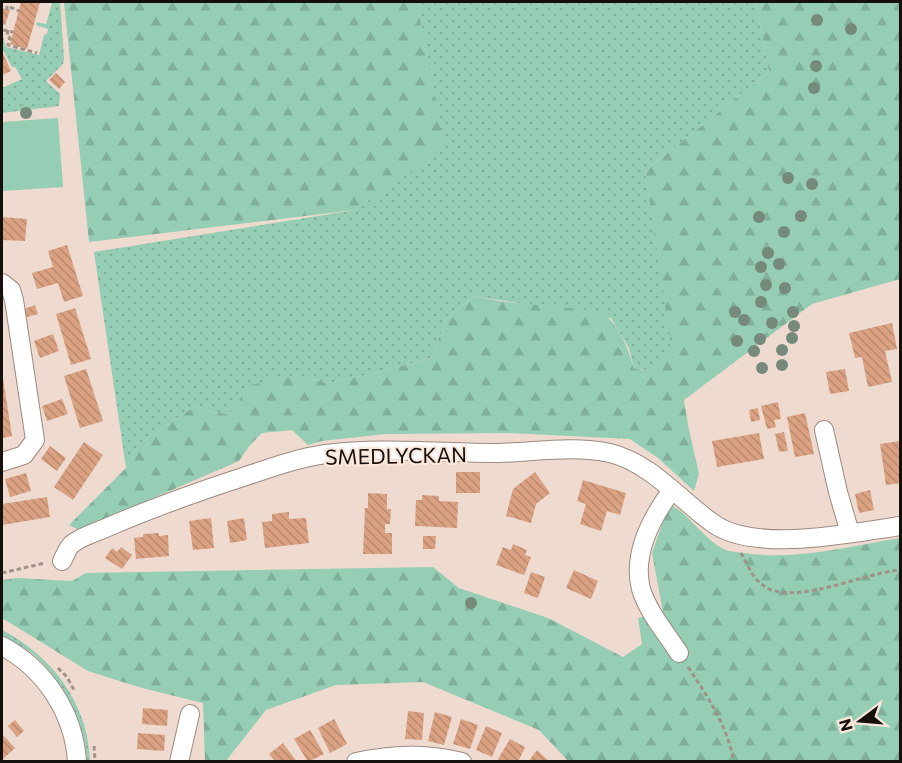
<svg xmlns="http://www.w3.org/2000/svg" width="902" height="763" font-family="Commissioner,sans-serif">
<defs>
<pattern id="grass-dots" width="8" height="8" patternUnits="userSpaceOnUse" patternTransform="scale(1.5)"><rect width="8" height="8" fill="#95ceb4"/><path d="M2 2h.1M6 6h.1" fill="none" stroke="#80b09a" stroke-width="1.8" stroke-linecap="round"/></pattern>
<pattern id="forest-firs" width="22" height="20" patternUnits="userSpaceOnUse" patternTransform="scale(1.5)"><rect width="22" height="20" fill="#95ceb4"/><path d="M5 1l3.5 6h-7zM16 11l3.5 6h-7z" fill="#80b09a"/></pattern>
<pattern id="building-back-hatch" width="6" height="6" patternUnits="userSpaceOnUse" patternTransform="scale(1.5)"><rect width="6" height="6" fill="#daa282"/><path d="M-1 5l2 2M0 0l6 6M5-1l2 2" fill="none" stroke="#ba8a6f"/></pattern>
</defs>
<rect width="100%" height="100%" fill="#eedacf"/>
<g fill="url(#grass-dots)">
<path d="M50,2H60L64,59L63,64L46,81L60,94L59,106L2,113V88L22,79L15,67H12L2,48V33L6,47L39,55L44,35L47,34L48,29L36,25L37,22L46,24L52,3Z"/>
<path d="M417,2H756L769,72L645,171L673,351L652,370L634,369L629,348L611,318L474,296L447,318L431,358L376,373L328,383L295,375L228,414L212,412L197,405L140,443L126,468L94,252L355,210L443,148Z"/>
<path d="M2,630C52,656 88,703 90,761H87C86,722 61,676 30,652C21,646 11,641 2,635Z"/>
</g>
<g fill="url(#forest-firs)">
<path d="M64,2H417L444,148L355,210L89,242Z"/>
<path d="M756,2H900V279L812,304L684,400L688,425L699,474L694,491L658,458L630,439L507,433L386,434L322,441L308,445L292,430L262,433L250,445L239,461L79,530L69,525L126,468L140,443L197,405L212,412L228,414L251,385L295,375L328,383L376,373L431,358L447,318L474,296L505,302L600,311C619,324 628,347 634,369L652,370L672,351L645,171L769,72Z"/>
<path d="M669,505C685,508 705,542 726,550C731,552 739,552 744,553C796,561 850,546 900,538V759L899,762L568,761L539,730L423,682L336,685L266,710L226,761H205L203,703L142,688L88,671L2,618V580L17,578L72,581L86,573L433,567L459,588L548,618L623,657L642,644L638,618L663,612L652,553Z"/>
</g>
<path fill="#95ceb4" d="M58,118L63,187L2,191V122Z"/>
<g fill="url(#building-back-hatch)">
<path d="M21,2H40L27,49L10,44Z"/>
<path d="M2,8L10,10L5,25L2,24Z"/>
<path d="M2,51L11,71L2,75Z"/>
<path d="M56,73L65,82L59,89L49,80Z"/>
<path d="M2,217L27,219L25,241L2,240Z"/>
<path d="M67,245L83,296L64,302L58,283L37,289L32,273L53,267L48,251Z"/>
<path d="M35,305L38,314L27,317L24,309Z"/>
<path d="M75,308L91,359L71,365L56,314Z"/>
<path d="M892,323L897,349L885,351L892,382L868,387L862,357L855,358L849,333Z"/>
<path d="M53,334L59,351L40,358L34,341Z"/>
<path d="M86,369L103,421L80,428L64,376Z"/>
<path d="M845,369L849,391L830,394L826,372Z"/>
<path d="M2,372L12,436L2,438Z"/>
<path d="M62,399L68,414L47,421L42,406Z"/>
<path d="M778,402L781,419L774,420L776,427L767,429L761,406Z"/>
<path d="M758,408L760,420L751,422L749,410Z"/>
<path d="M805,413L814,454L795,457L787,417Z"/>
<path d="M784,432L788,451L779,452L775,434Z"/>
<path d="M759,433L764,459L717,467L712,441Z"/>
<path d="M900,441V483L886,485L880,444Z"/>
<path d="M84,442L103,455L73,500L54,487Z"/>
<path d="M50,446L66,458L57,471L41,459Z"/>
<rect x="456" y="472" width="24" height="21"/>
<path d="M535,472L550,493L536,504L531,523L506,516L513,489Z"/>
<path d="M26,473L31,491L10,497L5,479Z"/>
<path d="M583,480L626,493L620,515L607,511L601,531L580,524L586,504L577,501Z"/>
<path d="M870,490L874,510L859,513L855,494Z"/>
<path d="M368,493L387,494V509H391L390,524H385V533H392V554H363L365,508H368Z"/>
<path d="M422,495L439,496V501L458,502L457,528L415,526L416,500H422Z"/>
<path d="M47,497L50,517L2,525V504Z"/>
<path d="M289,512V519L306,518L309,543L265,548L262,522L272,521V514Z"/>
<path d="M211,518L214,548L193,550L189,521Z"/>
<path d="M244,518L247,540L230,543L227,521Z"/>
<path d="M159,533V536L168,535L169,556L136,559L134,538L143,537V534Z"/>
<path d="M423,536H436L435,549H423Z"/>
<path d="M513,544L527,550L525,555L531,557L524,575L496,565L503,547L511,550Z"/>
<path d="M121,547L132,555L122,569L105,558L112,548L117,552Z"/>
<path d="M574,570L598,581L591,599L566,588Z"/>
<path d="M531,572L545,577L538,598L524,593Z"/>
<path d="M143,708L168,710L167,726L142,724Z"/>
<path d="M408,711L424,713L422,740L405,739Z"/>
<path d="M435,712L452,717L444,745L428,741Z"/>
<path d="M334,719L347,744L330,753L318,728Z"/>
<path d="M461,719L478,725L470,749L453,744Z"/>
<path d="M15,720L24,731L17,737L8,726Z"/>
<path d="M486,726L502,733L492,757L476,750Z"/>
<path d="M310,730L324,754L308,762L294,739Z"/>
<path d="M138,733L165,735L164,751L137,749Z"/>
<path d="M2,734L15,748L2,760Z"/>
<path d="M510,739L525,747L518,762H502L498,759Z"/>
<path d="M283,743L297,762H276L269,754Z"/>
<path d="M537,750L548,760L547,762H528Z"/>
</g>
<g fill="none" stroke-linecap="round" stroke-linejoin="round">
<defs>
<g id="minor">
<path d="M2,283L11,290L14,300L35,440L24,455L2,462"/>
<path d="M824,430L838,492L850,533"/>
<path d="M672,490C652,517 632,554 641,589C648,612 666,633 679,653"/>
<path d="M62,561C65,556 67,549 71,545C79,537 97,532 108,527C152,508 197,492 243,477C270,468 297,458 326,454C382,447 441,453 498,453C534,452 575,445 610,453C651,463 681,501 714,524C756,553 852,533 900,526"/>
<path d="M2,646C45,669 74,713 77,762"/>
<path d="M179,762L190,714"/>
<path d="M356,762C394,754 424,753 462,762"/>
</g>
</defs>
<use href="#minor" stroke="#9c8a80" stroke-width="20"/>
<g stroke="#a09189" stroke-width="3" stroke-dasharray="4.5 3" stroke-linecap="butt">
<path d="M10,7L19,11"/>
<path d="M7,10V6"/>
<path d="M3,30L13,32"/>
<path d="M8,30L7,36L10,38L8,45L37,53"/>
<path d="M741,553C748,566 754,582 769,589C802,603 864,573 900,570"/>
<path d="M2,573L45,563"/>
<path d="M688,667C708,697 727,725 734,762"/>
<path d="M58,668L67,677L75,692"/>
<path d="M94,746L95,760"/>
</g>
<use href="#minor" stroke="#fff" stroke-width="18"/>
</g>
<g fill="#758a7a">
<circle cx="817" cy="20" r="6"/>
<circle cx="851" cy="29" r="6"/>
<circle cx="816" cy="66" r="6"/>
<circle cx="814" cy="88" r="6"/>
<circle cx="26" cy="113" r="6"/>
<circle cx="788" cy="178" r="6"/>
<circle cx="812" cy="184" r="6"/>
<circle cx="801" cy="216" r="6"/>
<circle cx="759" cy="217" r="6"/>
<circle cx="784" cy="232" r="6"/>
<circle cx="768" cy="253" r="6"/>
<circle cx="779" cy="264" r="6"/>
<circle cx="761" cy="267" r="6"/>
<circle cx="766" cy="285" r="6"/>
<circle cx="785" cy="288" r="6"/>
<circle cx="761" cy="302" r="6"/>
<circle cx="735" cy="312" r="6"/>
<circle cx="793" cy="312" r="6"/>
<circle cx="744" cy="320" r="6"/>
<circle cx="772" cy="323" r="6"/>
<circle cx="794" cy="326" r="6"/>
<circle cx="792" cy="338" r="6"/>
<circle cx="760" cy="339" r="6"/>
<circle cx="737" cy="341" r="6"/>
<circle cx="782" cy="350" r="6"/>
<circle cx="754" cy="351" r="6"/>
<circle cx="782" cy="365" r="6"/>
<circle cx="762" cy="368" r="6"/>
<circle cx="471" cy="603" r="6"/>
</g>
<g text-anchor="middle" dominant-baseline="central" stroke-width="4.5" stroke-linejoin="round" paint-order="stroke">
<g font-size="21" fill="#16100c" stroke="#fbe7dc">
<text transform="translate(396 455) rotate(-1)">SMEDLYCKAN</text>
</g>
</g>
<rect width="902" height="763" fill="none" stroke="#16100c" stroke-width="6"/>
<g transform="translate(860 721) rotate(254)" stroke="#fbe7dc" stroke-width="4.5" paint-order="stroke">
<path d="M0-4.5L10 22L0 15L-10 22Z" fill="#16100c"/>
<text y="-9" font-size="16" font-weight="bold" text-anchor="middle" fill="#16100c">N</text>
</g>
</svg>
